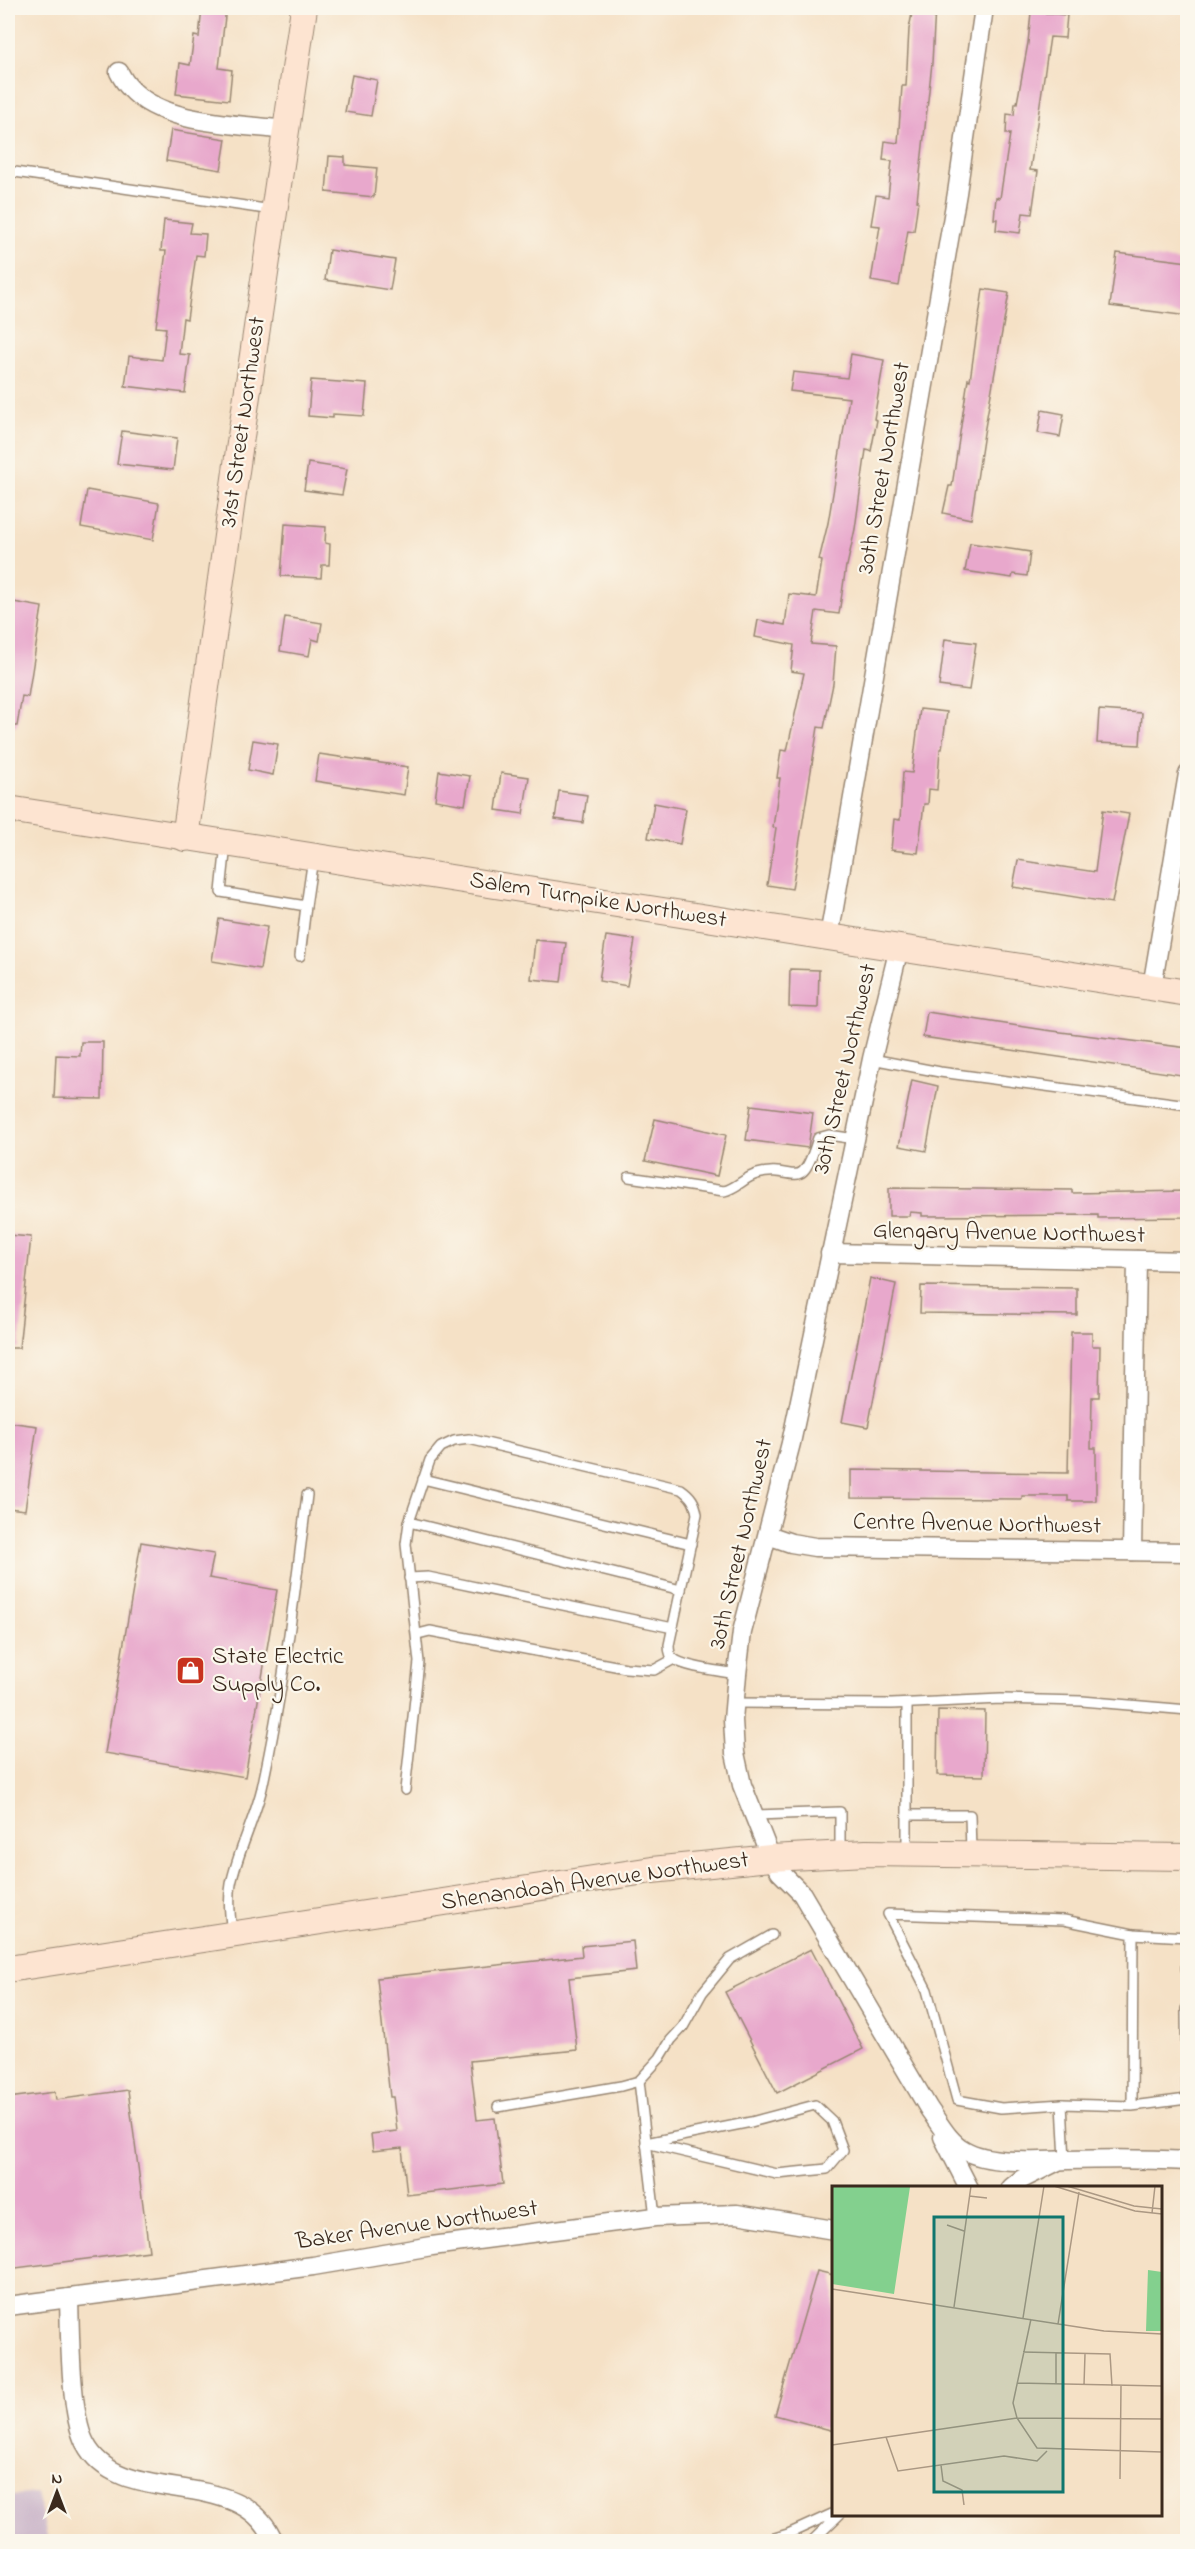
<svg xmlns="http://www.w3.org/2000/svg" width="1195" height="2549" font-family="'Indie Flower',sans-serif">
<rect width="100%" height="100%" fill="#fbf7ec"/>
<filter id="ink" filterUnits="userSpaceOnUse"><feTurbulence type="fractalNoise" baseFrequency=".0167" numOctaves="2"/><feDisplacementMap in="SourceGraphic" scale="12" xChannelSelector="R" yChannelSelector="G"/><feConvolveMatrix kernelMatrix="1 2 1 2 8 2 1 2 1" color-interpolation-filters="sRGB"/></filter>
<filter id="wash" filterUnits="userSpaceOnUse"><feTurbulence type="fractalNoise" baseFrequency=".008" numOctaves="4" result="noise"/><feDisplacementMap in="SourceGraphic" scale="24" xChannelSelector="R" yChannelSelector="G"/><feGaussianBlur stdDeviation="1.35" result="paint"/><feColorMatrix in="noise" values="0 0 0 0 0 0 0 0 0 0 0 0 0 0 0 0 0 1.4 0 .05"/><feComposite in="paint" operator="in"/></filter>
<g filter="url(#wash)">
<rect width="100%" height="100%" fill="#f5e1c6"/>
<path fill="#d0bdcd" d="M37,2494L48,2541H8V2495Z"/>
<g id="blocks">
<g fill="#e8a8cc">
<path d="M202,8H226L219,68L232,70L229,100L176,94L180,63L190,65L194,36L199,37Z"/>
<path d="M913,8H935L932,63L917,201H918L914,231L908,230L899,286L871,281L880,226L871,225L876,195L888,197L892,161L883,160L885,141L898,143L902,86H906L909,29Z"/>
<path d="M1031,12L1067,15L1065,38L1050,37L1030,170L1038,171L1032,214L1023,213L1020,233L996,230L997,219H994L996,197L1000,198L1010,134H1006L1007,114L1014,115L1015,103H1017L1028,43Z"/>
<path d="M352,75L377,80L371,116L345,112Z"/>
<path d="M171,130L226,139L221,170L166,161Z"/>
<path d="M329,156L345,157V165L377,168L374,197L326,192Z"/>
<path d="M164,220L192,223L190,233L206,234L204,256L196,255L187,319L183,318L179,354L190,355L185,393L125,386L129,356L162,360L166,328L156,327L166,251H161Z"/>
<path d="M329,250L395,260L390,290L325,280Z"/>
<path d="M1117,253L1188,262V316L1110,306Z"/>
<path d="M983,289L1009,293L984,433L971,519L943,513L949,486H952L968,379L970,380Z"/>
<path d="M851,354L884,360L874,419L877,420L871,451L866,450L855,529L847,566H846L839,614L816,611L811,644L836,646L833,684L824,728L818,727L792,889L767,885L776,828L773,827L780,778H777L781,750L787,751L804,673L791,671L794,645L755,637L758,620L785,625L789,594L816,597L822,561L819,560L828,523L849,398L790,391L793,372L847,378Z"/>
<path d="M311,380L367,384L364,416L333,414V418L308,416Z"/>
<path d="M1042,410L1064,414L1060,437L1038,433Z"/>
<path d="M122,431L177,438L173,470L117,464Z"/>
<path d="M308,463L347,469L342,495L304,490Z"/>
<path d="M87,490L159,503L153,540L81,527Z"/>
<path d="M285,524L326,527L325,543L330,544L329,565H322L321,578L281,576Z"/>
<path d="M970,543L1030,552L1027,576L1013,574L1012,578L965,571Z"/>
<path d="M8,601L42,607L28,697L22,696L17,726H8Z"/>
<path d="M285,617L322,623L319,641L312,639L309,656L280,651Z"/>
<path d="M945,639L976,643L969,690L939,686Z"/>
<path d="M920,709L947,712L942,749H940L937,790L929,789L928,804H924L918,853L891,850L894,819L900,820L903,772L912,773Z"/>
<path d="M1099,710L1142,713L1140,745L1097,743Z"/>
<path d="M253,740L278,744L273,775L248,770Z"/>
<path d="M319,754L408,767L404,795L315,781Z"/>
<path d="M439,771L470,776L465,805L435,800Z"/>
<path d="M501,773L529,777L523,814L496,810Z"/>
<path d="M559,791L587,795L583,823L555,819Z"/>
<path d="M654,803L686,809L680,844L648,838Z"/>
<path d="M1103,810L1129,814L1112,903L1013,887L1018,860L1095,872Z"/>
<path d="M219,919L267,927L260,969L212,961Z"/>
<path d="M606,936L635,940L627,986L599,981Z"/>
<path d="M535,940L566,943L561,982L531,979Z"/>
<path d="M790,969L819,970L818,1008L789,1007Z"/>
<path d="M927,1012L1045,1030L1188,1048V1076L923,1037Z"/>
<path d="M81,1042H103L102,1099L54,1098L56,1055L80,1056Z"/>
<path d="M912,1080L938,1086L926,1151L899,1146Z"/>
<path d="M751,1105L813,1113L808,1148L746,1140Z"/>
<path d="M655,1119L726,1135L717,1176L645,1161Z"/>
<path d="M889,1188L1072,1190V1193L1188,1191V1217L1098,1218V1215L922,1216V1213L910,1212L909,1216H889Z"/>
<path d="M8,1235L31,1237L19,1348H8Z"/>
<path d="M870,1278L896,1284L868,1427L842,1422Z"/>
<path d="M921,1286L1077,1288V1315L920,1313Z"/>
<path d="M1071,1332H1092V1346H1100L1099,1397H1092L1091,1448H1096V1501H1068V1496H1022V1499L851,1498V1470L1068,1473Z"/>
<path d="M8,1422L37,1426L25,1510L8,1508Z"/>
<path d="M141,1542L214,1554L209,1578L277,1590L245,1777L105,1753Z"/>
<path d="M938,1710L985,1711L984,1776L937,1775Z"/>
<path d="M633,1941L636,1971L569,1978L577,2050L470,2061L477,2120L495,2118L503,2184L407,2195L402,2148L373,2151L371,2134L397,2131L393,2097H390L377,1978L582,1956L581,1946Z"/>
<path d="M811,1949L863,2049L777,2093L725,1992Z"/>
<path d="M128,2090L149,2251L8,2269V2098L55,2092L56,2100Z"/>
<path d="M817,2271L834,2275V2431L775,2415Z"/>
</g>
</g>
</g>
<g filter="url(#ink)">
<use href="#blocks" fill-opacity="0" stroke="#988672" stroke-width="1.5"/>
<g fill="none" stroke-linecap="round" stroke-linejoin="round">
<defs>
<g id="lane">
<path d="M8,171L272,210"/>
<path d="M226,844L221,892L306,906L313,858"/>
<path d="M300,956L306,906"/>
<path d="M872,1059L940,1072L1188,1105"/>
<path d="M629,1177L724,1191C737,1188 745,1177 757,1174C795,1163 800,1198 818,1138L829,1135L855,1139"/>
<path d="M423,1479L691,1544"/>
<path d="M409,1522L681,1590"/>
<path d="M409,1578L428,1577L673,1628"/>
<path d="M418,1634L430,1631L626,1668L654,1670L674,1659"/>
<path d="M734,1703L892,1704L1001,1699L1082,1701L1188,1710"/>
<path d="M907,1704V1815H970L971,1852"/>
<path d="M405,1790L419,1662L406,1544L409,1522L430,1460L441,1447L454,1441L469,1439L681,1489C691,1496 695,1502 697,1514L669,1645C669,1650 670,1656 674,1659C686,1668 722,1671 737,1674"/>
<path d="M756,1815L840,1812V1852"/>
<path d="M907,1852V1815"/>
<path d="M232,1933C230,1917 228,1900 231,1884C238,1851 254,1821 262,1788C283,1692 295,1593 307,1495"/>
<path d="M1133,1934L1187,1937"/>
<path d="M1186,1969L1188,1918"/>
<path d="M639,2081L655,2217"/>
<path d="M1062,2104L1065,2160"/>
<path d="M815,2105L832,2121L843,2150L827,2169L777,2174L646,2143L751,2122Z"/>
<path d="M1132,2106L1062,2104L1001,2108L957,2100L927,1990L888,1914L1064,1920L1133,1934L1132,2106L1187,2099L1186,2009"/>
<path d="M498,2107L621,2086L639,2081L660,2058L671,2040L683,2027L702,1993L730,1959L772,1935"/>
<path d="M761,2542L788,2534L834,2513"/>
<path d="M811,2542L840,2514"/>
</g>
<g id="street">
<path d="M119,72C122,78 126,84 130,88C163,125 240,124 286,130"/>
<path d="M829,937L957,193L984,8"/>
<path d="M899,948L872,1059L791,1443L742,1632L737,1674L733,1720L735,1753L742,1785L771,1858L780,1872L802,1894L929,2109C939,2123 949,2142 964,2150C990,2165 1039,2161 1068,2160C1108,2159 1148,2159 1188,2161"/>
<path d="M1152,987L1188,774"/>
<path d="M830,1253L1188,1261"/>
<path d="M768,1535L791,1543L815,1547L1188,1552"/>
<path d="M1132,1551L1137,1260"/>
<path d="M943,2137L969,2188"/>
<path d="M1011,2188L1022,2179L1056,2162"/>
<path d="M69,2298C70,2333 70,2415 85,2443C120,2512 243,2462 274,2542"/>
<path d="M8,2306L313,2266L432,2246L655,2217L737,2214L834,2230"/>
</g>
<g id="secondary">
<path d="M8,809L1188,993"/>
<path d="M185,838L238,457L304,8"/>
<path d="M8,1969L652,1870L771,1858L866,1853L1188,1857"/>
</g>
</defs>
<use href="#lane" stroke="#988672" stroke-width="12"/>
<use href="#street" stroke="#988672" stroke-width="21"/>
<use href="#secondary" stroke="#988672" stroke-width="28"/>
<use href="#lane" stroke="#fff" stroke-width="9"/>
<use href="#street" stroke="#fff" stroke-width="18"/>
<use href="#secondary" stroke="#fde4d1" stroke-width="26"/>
</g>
</g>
<defs>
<symbol id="shop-square" viewBox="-11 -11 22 22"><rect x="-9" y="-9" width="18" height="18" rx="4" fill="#c8321e" stroke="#fbf7ec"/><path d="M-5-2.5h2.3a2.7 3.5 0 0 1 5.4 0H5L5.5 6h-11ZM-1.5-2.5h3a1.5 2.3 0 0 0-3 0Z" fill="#fff"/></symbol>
</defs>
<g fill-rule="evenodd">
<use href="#shop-square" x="174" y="1654" width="33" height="33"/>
</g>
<g text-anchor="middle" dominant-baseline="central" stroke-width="4.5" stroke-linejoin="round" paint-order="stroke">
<g font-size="24" fill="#3b2a1e" stroke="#fbf7ec">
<text transform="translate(244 422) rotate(-82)">31st Street Northwest</text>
<text transform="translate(885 468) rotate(-80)">30th Street Northwest</text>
<text transform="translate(598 901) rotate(9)">Salem Turnpike Northwest</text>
<text transform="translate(846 1069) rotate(-77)">30th Street Northwest</text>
<text transform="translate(1009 1234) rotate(1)">Glengary Avenue Northwest</text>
<text transform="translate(977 1525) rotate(1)">Centre Avenue Northwest</text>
<text transform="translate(742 1544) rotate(-77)">30th Street Northwest</text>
<text transform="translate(595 1882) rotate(-8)">Shenandoah Avenue Northwest</text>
<text transform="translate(417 2226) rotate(-8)">Baker Avenue Northwest</text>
</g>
<g font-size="24" fill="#3b2a1e" stroke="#fbf7ec" text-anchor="start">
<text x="212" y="1657">State Electric<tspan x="212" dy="28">Supply Co.</tspan></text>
</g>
</g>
<g transform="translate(832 2186)">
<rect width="330" height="330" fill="#f5e1c6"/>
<path d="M0,1H78L62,108L0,98ZM316,84L330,86V145H314Z" fill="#83d08e"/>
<path fill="none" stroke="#ab9883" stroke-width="1.5" d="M222,0L303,25L330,28M235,0L302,20L330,23M137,10L155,12M320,27L323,0M115,39L132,45M0,103L272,145L330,148M122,121L139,0M191,132L212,0M199,133L181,217L185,232L205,262L330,266M226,138L247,6M191,166L278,168L280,200M185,197L330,200M224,198V167M252,199L253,168M54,251L66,285L172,270L205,275L215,265M0,259L185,232L330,233M109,279L111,295L130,304L132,319M288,293L289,200"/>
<path fill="#0f766e" fill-opacity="0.15" stroke="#0f766e" stroke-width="3" d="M102,31H231V306H102Z"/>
<rect width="330" height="330" fill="none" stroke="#3b2a1e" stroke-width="3"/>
</g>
<rect width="1195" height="2549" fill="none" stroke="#fbf7ec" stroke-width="30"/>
<g transform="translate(57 2492)" stroke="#fbf7ec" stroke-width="4.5" paint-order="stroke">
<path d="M0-4.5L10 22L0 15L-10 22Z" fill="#3b2a1e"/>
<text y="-9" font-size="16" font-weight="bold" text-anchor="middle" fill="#3b2a1e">N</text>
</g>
</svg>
